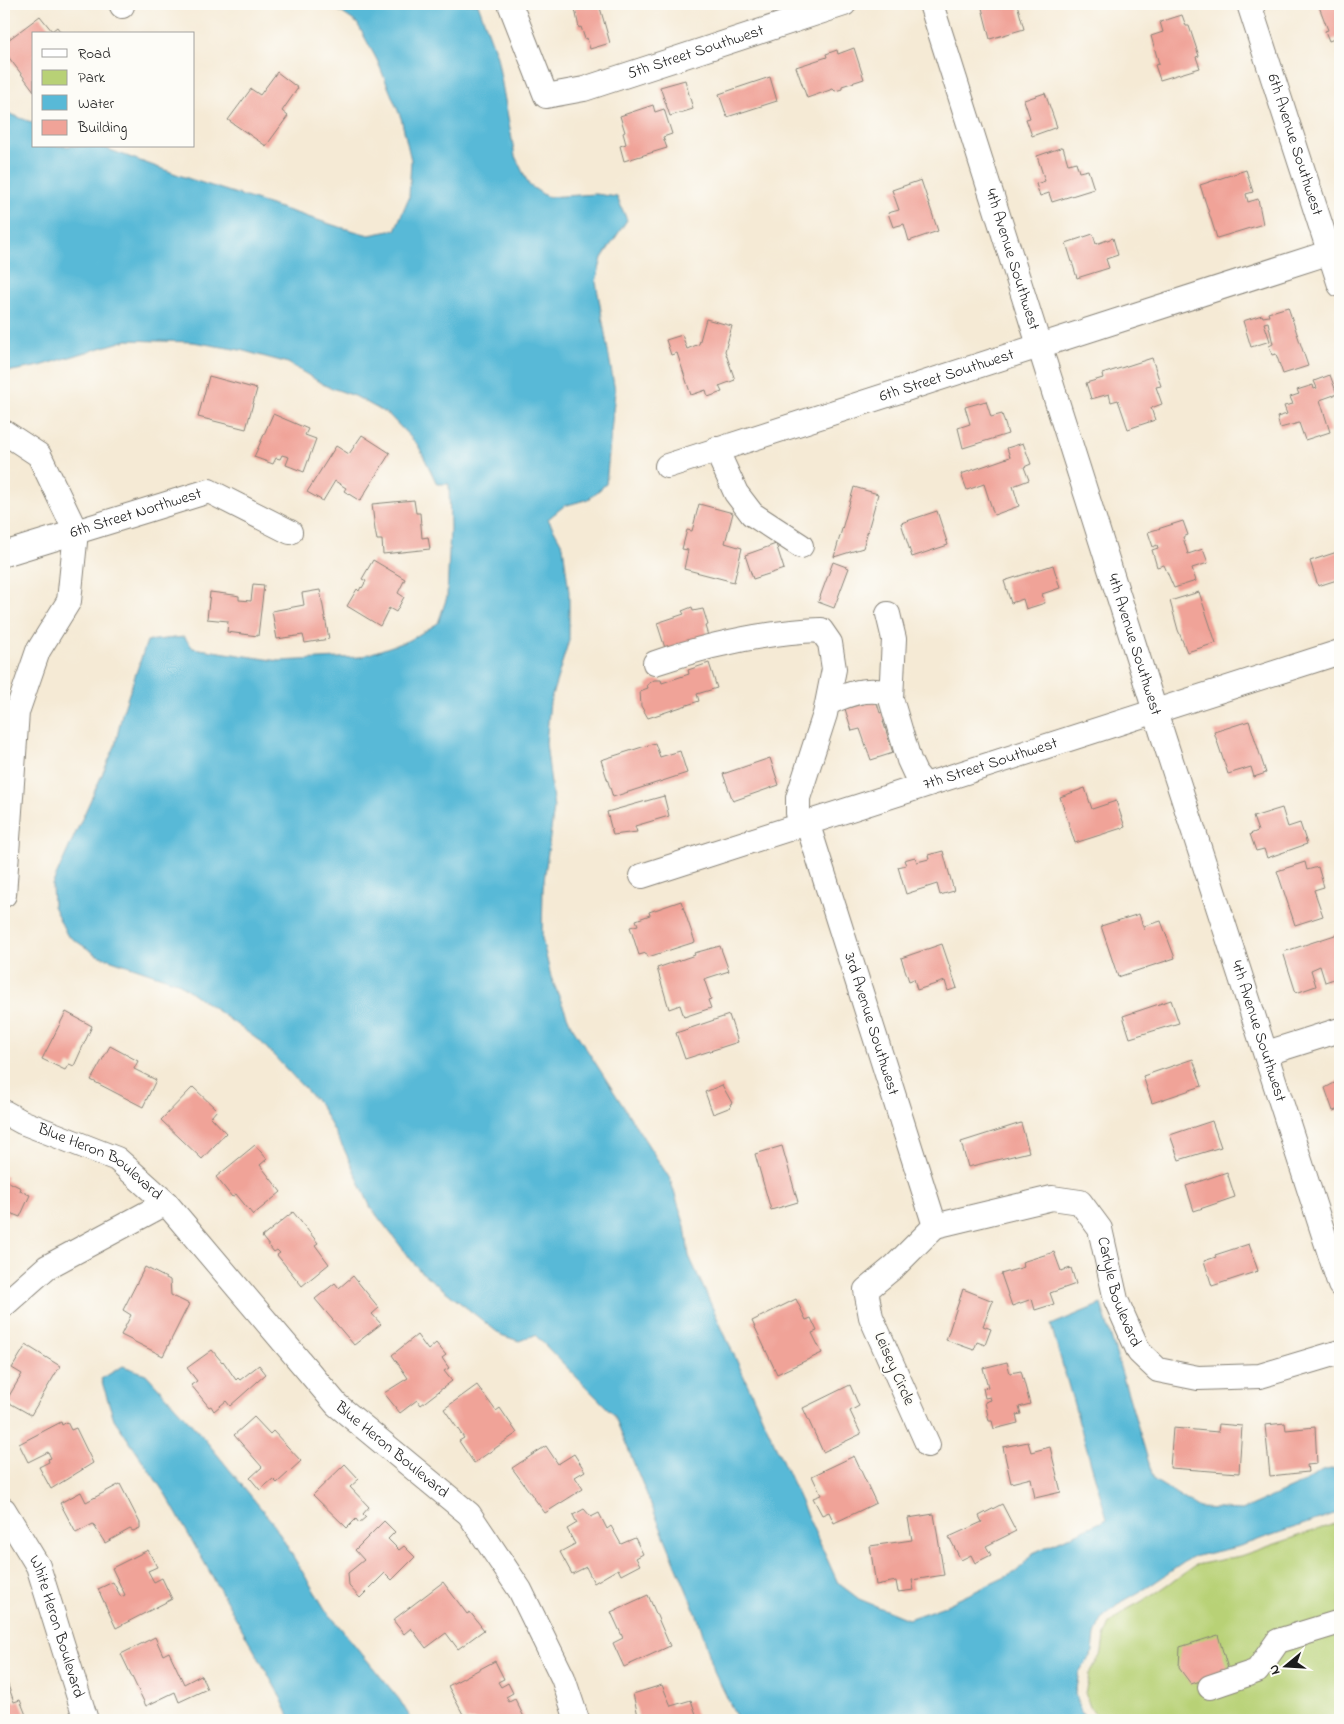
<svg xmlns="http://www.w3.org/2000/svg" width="1344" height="1724" font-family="'Indie Flower',sans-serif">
<rect width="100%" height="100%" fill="#fdfcf7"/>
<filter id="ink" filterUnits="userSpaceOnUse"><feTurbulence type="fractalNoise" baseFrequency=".02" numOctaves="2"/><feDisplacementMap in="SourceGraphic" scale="10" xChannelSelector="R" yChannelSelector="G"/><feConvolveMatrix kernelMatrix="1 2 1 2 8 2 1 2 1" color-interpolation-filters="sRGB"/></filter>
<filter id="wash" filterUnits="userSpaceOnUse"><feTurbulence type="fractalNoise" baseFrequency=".0096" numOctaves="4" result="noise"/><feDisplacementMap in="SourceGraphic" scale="20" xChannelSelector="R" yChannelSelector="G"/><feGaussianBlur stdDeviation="1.12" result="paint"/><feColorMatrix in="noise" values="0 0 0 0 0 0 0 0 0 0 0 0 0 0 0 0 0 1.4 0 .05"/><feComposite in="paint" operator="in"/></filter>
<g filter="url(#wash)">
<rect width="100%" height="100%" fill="#f5ead5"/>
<path fill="#b8d176" stroke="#6a7649" d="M1340,1522V1720H1100L1090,1707L1085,1693L1089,1675L1102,1652L1104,1637L1110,1624L1126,1610L1153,1595L1196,1565L1240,1556Z"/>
<g fill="#58b9d7" stroke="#3a6a7a">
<path d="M329,4H478L497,56L515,156L529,185L547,197L596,194L617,197L627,220L602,258L596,282L615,391L606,484L589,499L564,506L548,519L563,546L569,592V640L550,702L546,743L554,808L543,888L542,938L551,977L571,1025L670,1179L685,1226L689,1256L838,1583L859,1599L908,1619L942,1607L1016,1572L1033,1553L1107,1519L1051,1325L1101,1304L1154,1480L1199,1508L1242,1510L1301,1484L1322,1471L1340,1467V1512L1237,1547L1192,1557L1148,1587L1120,1603L1101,1619L1095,1635L1093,1652L1079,1672L1075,1694L1081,1712L1088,1720H738L714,1671L698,1618L614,1415L535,1335L519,1341L501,1335L420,1271L371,1208L344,1149L320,1105L261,1042L177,982L97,955L67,935L53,906L52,885L115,746L122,714L147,641L184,637L193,648L279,661L360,657L410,640L438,623L447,597L450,529L449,484H437L418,445L389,415L355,396L326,386L288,363L240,350L193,342L127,340L40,366L12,371L4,370V112L34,123V146H99L190,179L336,226L369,235L395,230L409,197L411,160L401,118L377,60L357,23Z"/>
<path d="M123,1366L146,1374L203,1437L273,1523L325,1609L399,1699L412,1720H291L279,1694L166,1495L114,1419L101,1379Z"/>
</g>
<g id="blocks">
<g fill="#f0a398">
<path d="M574,4H599L610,43L590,49L587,38L585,39L581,27L579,28Z"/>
<path d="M981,4H1017L1024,29L990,39Z"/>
<path d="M1318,4H1340V37L1329,41L1325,31L1328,30Z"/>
<path d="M1182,15L1186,26H1189L1199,56L1196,57L1200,68L1160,80L1155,65L1159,64L1151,36L1163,32L1160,22Z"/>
<path d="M40,16L52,31L57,27L62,34H34V91L4,51V43Z"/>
<path d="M854,48L864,79L842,86V89L835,91L833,89L807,98L796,67L827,57L826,54L837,50L838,54Z"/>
<path d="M277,72L298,88L282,111L288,116L266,146L228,120L251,89L260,95Z"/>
<path d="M770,77L777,101L727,117L719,94Z"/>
<path d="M685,80L693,109L670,116L660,87Z"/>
<path d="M1045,93L1057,127L1032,136L1026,119L1030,118L1024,100Z"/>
<path d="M653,105L655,112L664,109L672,134L663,137L667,148L624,161L620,146L626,144L623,133L625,132L620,116Z"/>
<path d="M1063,147L1068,164L1076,162L1079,172L1088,170L1094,189L1052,202L1049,193L1040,196L1036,184L1045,181L1037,156Z"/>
<path d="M1246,170L1253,192L1246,194L1248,202L1258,199L1263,224L1217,238L1200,185Z"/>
<path d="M921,180L938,231L909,241L904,224L893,227L888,213L899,210L892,190Z"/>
<path d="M1093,234L1096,244L1113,238L1118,255L1106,259L1109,268L1077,278L1066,243Z"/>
<path d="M1288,307L1308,366L1283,374L1276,354L1272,355L1269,346L1273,344L1268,322L1264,323L1270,341L1251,347L1243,321L1262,315L1263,317L1269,316L1268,313Z"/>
<path d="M706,319L732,326L725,351L735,380L719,386L722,392L708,397L706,390L691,395L677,353L671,355L666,340L682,335L687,349L699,344Z"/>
<path d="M1152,358L1161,386L1156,387L1162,404L1151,408L1155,420L1128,429L1118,400L1111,402L1109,394L1091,399L1086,383L1103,378L1102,374Z"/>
<path d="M1330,375L1337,394L1320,400L1330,432L1305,440L1299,423L1280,428L1277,417L1287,414L1284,406L1293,404L1290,397L1299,394L1297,390L1313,385L1314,389L1317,388L1314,381Z"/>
<path d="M209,376L257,389L246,429L198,417Z"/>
<path d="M986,401L991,417L1002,414L1008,434L963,448L958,428L970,424L965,407Z"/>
<path d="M273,414L308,429L305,435L316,439L304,472L286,465L289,457L282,455L280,459L276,458L273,464L254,457Z"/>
<path d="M362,435L390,453L360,501L344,491L346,488L335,481L323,501L307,492L336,446L349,454Z"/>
<path d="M1023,443L1031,464L1024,467L1029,480L1013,486L1019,506L994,515L984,484L967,490L961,474L1010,457L1007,448Z"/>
<path d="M854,487L878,494L863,548L834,557Z"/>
<path d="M414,500L416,513H420L422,538L428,537L430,549L383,554L382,540H377L375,530L372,504Z"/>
<path d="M699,504L733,513L725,543L742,548L734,582L684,569L688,550L682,549L687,530L692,531Z"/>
<path d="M937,511L948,545L912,557L901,523Z"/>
<path d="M1183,521L1188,535L1183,537L1188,554L1203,549L1208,563L1192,568L1196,581L1174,588L1164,565L1157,567L1152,550L1158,548L1157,545L1153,547L1148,532Z"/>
<path d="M776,544L784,569L753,579L745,555Z"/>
<path d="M1340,551V579L1318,586L1310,561Z"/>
<path d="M373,560L405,579L398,593L404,597L396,612L389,608L380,626L347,606L357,589L359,591L361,587L362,588L366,581L362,579Z"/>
<path d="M833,562L849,568L834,608L818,602Z"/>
<path d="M1053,565L1060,588L1042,594L1045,603L1026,609L1023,599L1011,603L1004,581Z"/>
<path d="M253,584L264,585L258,636L227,632L228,621L207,619L210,592L234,595L239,596V600L251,601Z"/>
<path d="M320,590L329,639L305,643L303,635L277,639L272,611L304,605L302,593Z"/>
<path d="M1199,592L1216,643L1187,652L1178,630L1170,601Z"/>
<path d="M692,607L693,611L703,609L708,625L705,626L709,639L666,651L657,623L684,614L682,611Z"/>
<path d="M709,663L717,688L697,694L699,701L648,718L641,706L640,691L648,688L647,685L654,680H661L662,683L689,674L688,670Z"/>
<path d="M876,700L880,713L883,712L885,720L883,721L893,753L871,760L860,729L852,731L845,709Z"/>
<path d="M1249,721L1266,773L1254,777L1251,767L1228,774L1214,732Z"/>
<path d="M655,743L660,757L680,751L687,773L613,797L601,760Z"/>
<path d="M770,758L779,785L733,801L723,774Z"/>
<path d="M1085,788L1092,809L1116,801L1125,827L1075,843L1060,797Z"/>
<path d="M664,796L669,816L635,826L637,832L613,835L607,812Z"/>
<path d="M1282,808L1288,827L1300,823L1307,844L1267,858L1264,849L1256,851L1250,834L1258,831L1253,817Z"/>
<path d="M943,851L954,891L940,895L937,884L906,894L898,867L906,865L904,860L915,857L917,862L929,859L928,855Z"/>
<path d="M1305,862L1307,870L1318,867L1324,887L1314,890L1323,916L1295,925L1277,871Z"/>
<path d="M681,901L695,942L648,957L646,953L639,955L630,927L638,925L636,920L650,915L649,912Z"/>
<path d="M1139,914L1144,930V926L1161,921L1175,958L1118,977L1101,926Z"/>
<path d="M1338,934L1340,936V977L1325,982L1320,966L1311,970L1316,986L1296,993L1283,952Z"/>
<path d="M942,944L957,988L948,991L945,981L917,990L914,979L909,981L901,958Z"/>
<path d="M720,946L729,971L704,979L711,999L708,1000L711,1008L684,1017L680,1005L669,1009L657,968L695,955L694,953Z"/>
<path d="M1171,1000L1179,1023L1130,1038L1123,1016Z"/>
<path d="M66,1012L92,1026L74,1066L69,1064L65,1070L42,1059Z"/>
<path d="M729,1015L738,1042L685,1059L676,1033Z"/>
<path d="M110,1046L138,1061L134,1069L156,1080L143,1107L91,1080Z"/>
<path d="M1193,1059L1202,1086L1152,1103L1143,1076Z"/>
<path d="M1340,1080V1109L1333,1111L1325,1088Z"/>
<path d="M722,1085L732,1103L730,1104L731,1107L713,1114L705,1092Z"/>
<path d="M193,1087L217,1110L211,1117L226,1133L202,1159L161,1120Z"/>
<path d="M1212,1121L1221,1147L1179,1160L1170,1135Z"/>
<path d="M1021,1123L1029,1152L968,1167L961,1142Z"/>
<path d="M255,1145L267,1159L260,1165L281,1192L253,1215L236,1194L232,1197L216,1177Z"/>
<path d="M782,1146L798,1202L771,1210L755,1154Z"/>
<path d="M1227,1172L1235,1197L1194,1211L1186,1186Z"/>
<path d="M4,1175L7,1176L5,1180L21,1188L20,1191L30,1195L20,1217L10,1213L9,1216L4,1213Z"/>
<path d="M293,1212L318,1243L315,1245L329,1264L302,1286L277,1255L280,1253L277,1250L274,1252L262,1237Z"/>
<path d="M1249,1244L1258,1271L1212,1286L1204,1261L1216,1257L1215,1255Z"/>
<path d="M1054,1252L1061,1271L1071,1268L1076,1284L1050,1293L1054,1304L1035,1310L1032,1299L1012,1306L1001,1274L1024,1267L1022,1262Z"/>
<path d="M145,1267L170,1280L171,1295L189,1304L163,1356L121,1335L131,1315L123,1310Z"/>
<path d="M353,1276L379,1308L372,1314L381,1324L354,1345L315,1299L335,1283L339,1288Z"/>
<path d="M963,1289L993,1301L983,1326L991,1329L985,1345L977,1342L974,1350L946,1340Z"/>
<path d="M796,1299L806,1320L811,1318L817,1331L812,1333L822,1353L777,1374L752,1321Z"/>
<path d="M417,1335L428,1350L436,1343L446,1355L442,1358L449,1368L444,1371L452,1381L421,1405L417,1400L400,1413L384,1393L408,1378L392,1355Z"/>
<path d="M26,1345L60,1366L31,1415L6,1401L22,1374L12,1368Z"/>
<path d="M212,1350L222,1362L223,1361L236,1380L238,1378L240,1380L259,1365L266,1374L230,1406L226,1401L214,1411L211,1406L209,1407L191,1385L197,1381L187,1368Z"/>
<path d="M1007,1362L1010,1373L1021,1371L1030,1404L1019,1407L1021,1414L1016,1415L1018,1423L994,1429L992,1421H989L985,1402L991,1400L990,1397L985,1398L983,1388L988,1387L983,1368Z"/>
<path d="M477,1385L496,1411L500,1408L517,1433L474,1463L459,1441L464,1438L444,1409Z"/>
<path d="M850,1385L859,1406L850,1411L861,1434L823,1452L803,1408Z"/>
<path d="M254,1417L270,1434L273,1431L301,1461L277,1483L273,1479L260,1490L250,1478L262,1467L234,1435Z"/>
<path d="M61,1422L62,1425L67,1422L71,1430L76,1428L93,1463L51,1489L39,1467L49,1462L48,1459L51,1458L48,1452L28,1462L19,1444Z"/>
<path d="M1285,1423L1286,1430L1315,1427L1317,1464L1307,1465L1308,1472L1270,1476L1265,1425Z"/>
<path d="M1219,1424L1242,1426L1239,1473L1170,1468L1173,1428L1218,1432Z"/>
<path d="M1028,1442L1031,1452L1050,1447L1061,1492L1035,1498L1031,1478L1011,1483L1003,1447Z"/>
<path d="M546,1446L558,1464L574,1454L585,1471L575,1477L583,1489L545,1513L512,1468Z"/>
<path d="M854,1456L876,1503L834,1523L829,1512L822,1515L813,1498L821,1495L812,1476Z"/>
<path d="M345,1464L359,1479L350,1487L369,1507L363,1514L366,1517L359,1523L356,1519L347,1528L313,1495Z"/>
<path d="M120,1484L140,1523V1528L133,1531L130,1529L105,1543L93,1524L76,1533L60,1503L81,1492L86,1502Z"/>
<path d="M1002,1504L1016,1531L986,1546L991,1555L975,1563L971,1555L961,1560L949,1537L982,1522L979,1516Z"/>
<path d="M584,1509L591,1517L599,1513L607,1529L611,1526L621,1544L635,1538L643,1554L636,1558L640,1565L621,1575L618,1569L594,1583L586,1567L572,1574L560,1552L575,1544L567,1529L577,1523L573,1515Z"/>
<path d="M934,1514L944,1575L912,1580L914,1590L898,1592L896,1581L876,1585L870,1546L912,1540L908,1518Z"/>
<path d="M384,1521L395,1532L388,1539L399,1550L404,1546L415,1557L392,1580L385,1573L360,1598L349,1586L348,1573L364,1560L355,1550Z"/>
<path d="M148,1550L157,1567L148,1571L154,1582L162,1578L172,1599L116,1628L98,1589L113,1582L121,1597L125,1595L112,1568Z"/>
<path d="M443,1582L467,1614L470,1612L484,1630L458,1649L446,1633L426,1648L411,1628L404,1634L393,1620Z"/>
<path d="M648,1595L670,1646L624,1667L613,1643L623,1638L611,1612Z"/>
<path d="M1218,1635L1229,1672L1191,1684L1179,1668L1180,1647Z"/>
<path d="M155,1637L163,1655L169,1652L184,1684L201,1675L207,1689L179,1702L175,1692L146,1706L121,1654Z"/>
<path d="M495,1661L504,1679L498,1682L501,1687L508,1683L513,1693L506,1697L509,1702L515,1699L524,1717L518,1720H466L448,1686Z"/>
<path d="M4,1674L14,1702L20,1700L28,1720H4Z"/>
<path d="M662,1685L671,1706L691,1700L698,1720H639L633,1694Z"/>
</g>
</g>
</g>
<g filter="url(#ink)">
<use href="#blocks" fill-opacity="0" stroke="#888378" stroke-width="1"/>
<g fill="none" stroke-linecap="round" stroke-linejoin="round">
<defs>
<g id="minor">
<path d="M121,4L122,6"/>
<path id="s1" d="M510,4L546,96L584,89L844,4"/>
<path id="s2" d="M931,4L1155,711L1340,1285"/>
<path id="s3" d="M1249,4L1340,285"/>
<path d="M4,432L39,455L76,532L69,601L38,651L17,712L4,895"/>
<path d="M716,449L736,493L752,514L801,546"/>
<path id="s4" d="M667,466L1340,249"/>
<path id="s5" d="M4,554L209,491L290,532"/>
<path d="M888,614L894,639L891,699L909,760L915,773L924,784"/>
<path d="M655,663C708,645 764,632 821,630L830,643L834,669L825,714L798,798V813L801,824"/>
<path d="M828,703C850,693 866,687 891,693"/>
<path id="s6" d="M807,822L935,1226"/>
<path id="s7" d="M642,876L1340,652"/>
<path d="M1267,1053L1340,1030"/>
<path id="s8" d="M4,1112L22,1122L117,1159L166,1203L337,1405L469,1514L520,1590L563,1678L577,1720"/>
<path id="s9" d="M935,1226L1052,1198L1080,1202L1100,1229L1116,1300L1139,1352L1158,1370L1198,1378L1260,1376L1340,1352"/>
<path d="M4,1305L47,1267L166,1203"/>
<path d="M928,1445L871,1317L866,1290L895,1266L935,1226"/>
<path id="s10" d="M4,1510L38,1566L86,1720"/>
<path d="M1210,1687L1257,1671L1278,1641L1340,1622"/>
</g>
</defs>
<use href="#minor" stroke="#888378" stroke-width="26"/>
<use href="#minor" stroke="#fff" stroke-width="24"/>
</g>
</g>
<g text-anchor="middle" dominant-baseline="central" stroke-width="4" stroke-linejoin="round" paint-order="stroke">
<g font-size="16" fill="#1c1c1c" stroke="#fdfcf7">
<text stroke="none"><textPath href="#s1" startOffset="255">5th Street Southwest</textPath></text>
<text stroke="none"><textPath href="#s3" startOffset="148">6th Avenue Southwest</textPath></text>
<text stroke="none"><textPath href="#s2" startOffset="268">4th Avenue Southwest</textPath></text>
<text stroke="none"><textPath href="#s4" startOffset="294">6th Street Southwest</textPath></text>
<text stroke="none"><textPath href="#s5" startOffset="138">6th Street Northwest</textPath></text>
<text stroke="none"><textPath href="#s2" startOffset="672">4th Avenue Southwest</textPath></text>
<text stroke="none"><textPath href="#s7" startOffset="366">7th Street Southwest</textPath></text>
<text stroke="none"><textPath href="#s6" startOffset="212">3rd Avenue Southwest</textPath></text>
<text stroke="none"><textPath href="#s2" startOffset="1078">4th Avenue Southwest</textPath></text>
<text stroke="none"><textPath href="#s8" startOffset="109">Blue Heron Boulevard</textPath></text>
<text stroke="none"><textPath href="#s9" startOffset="248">Carlyle Boulevard</textPath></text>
<text transform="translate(894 1369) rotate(66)">Leisey Circle</text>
<text stroke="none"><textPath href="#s8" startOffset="524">Blue Heron Boulevard</textPath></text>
<text stroke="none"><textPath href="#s10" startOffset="129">White Heron Boulevard</textPath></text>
</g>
</g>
<rect width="1344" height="1724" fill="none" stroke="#fdfcf7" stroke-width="20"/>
<rect x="32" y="32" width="162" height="115" fill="#fdfcf7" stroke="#a3a29f"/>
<rect x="42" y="49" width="25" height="8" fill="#ffffff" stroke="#a3a29f"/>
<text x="78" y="58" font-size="15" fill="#1c1c1c">Road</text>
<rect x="42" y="70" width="25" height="15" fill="#b8d176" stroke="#a3a29f"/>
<text x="78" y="82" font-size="15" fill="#1c1c1c">Park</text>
<rect x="42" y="95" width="25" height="15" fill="#58b9d7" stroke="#a3a29f"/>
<text x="78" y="108" font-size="15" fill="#1c1c1c">Water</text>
<rect x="42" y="120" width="25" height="15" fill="#f0a398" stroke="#a3a29f"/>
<text x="78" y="132" font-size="15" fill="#1c1c1c">Building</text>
<g transform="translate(1286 1666) rotate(252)" stroke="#fdfcf7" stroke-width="4" paint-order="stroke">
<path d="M0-4L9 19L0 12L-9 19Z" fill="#1c1c1c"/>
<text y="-8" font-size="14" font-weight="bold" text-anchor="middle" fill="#1c1c1c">N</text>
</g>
</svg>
